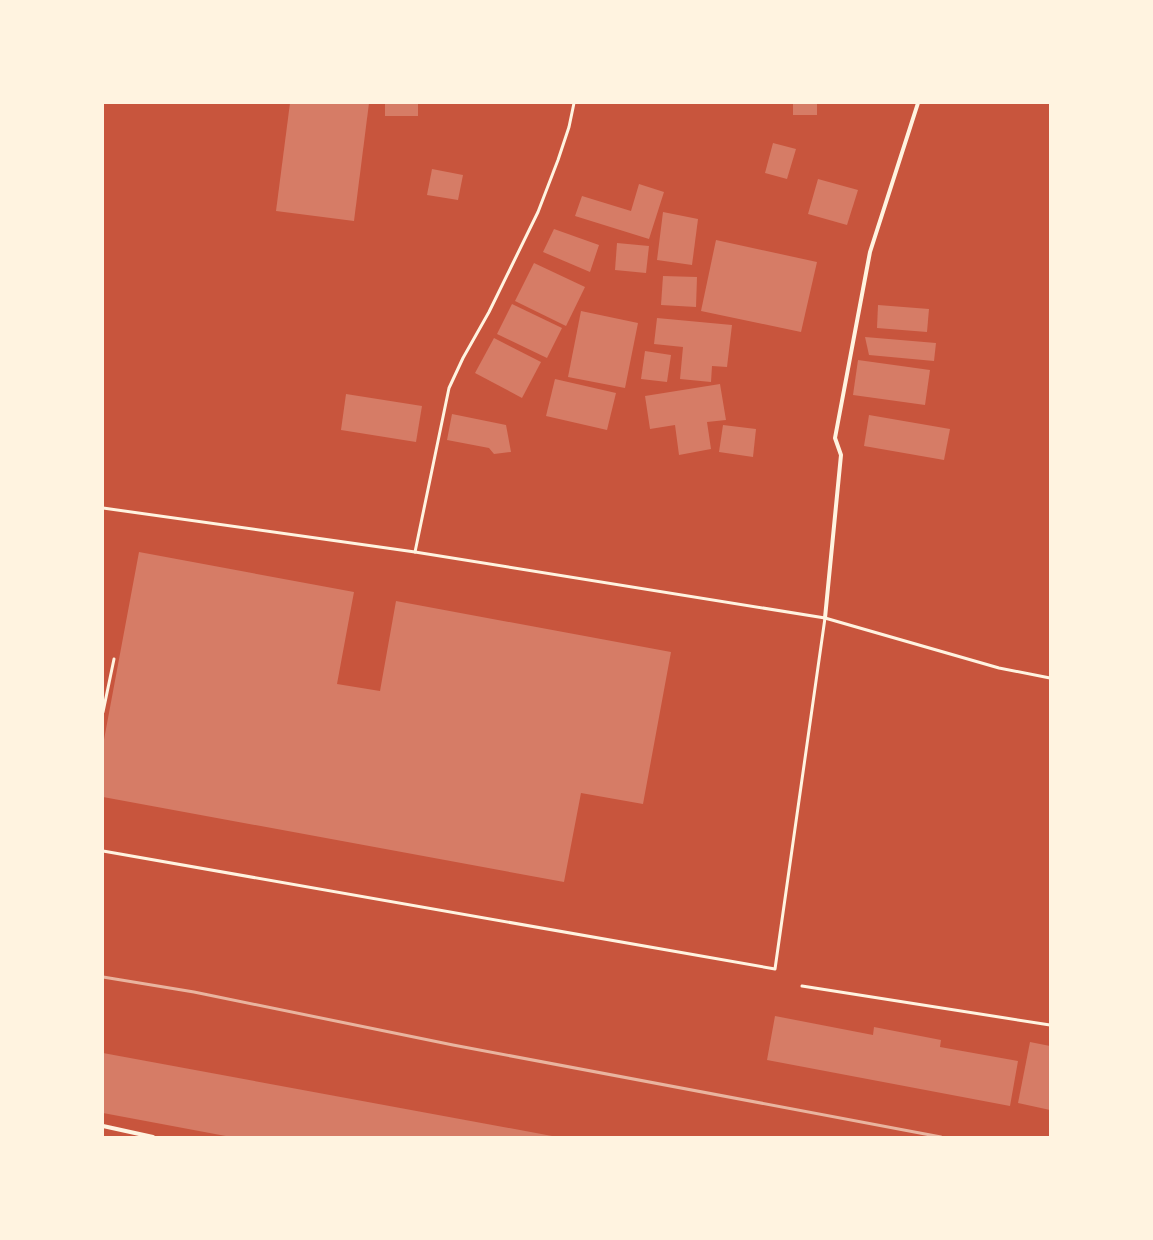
<svg xmlns="http://www.w3.org/2000/svg" width="1153" height="1240" font-family="'Asap Condensed',sans-serif">
<rect width="100%" height="100%" fill="#c8553d"/>
<g fill="#d67c66">
<path d="M290,103H369L354,221L276,211Z"/>
<rect x="385" y="103" width="33" height="13"/>
<rect x="793" y="103" width="24" height="12"/>
<path d="M773,143L796,149L787,179L765,173Z"/>
<path d="M432,169L463,175L458,200L427,195Z"/>
<path d="M818,179L858,190L847,225L808,214Z"/>
<path d="M639,184L664,192L649,239L575,216L582,196L631,211Z"/>
<path d="M663,212L698,219L692,265L657,260Z"/>
<path d="M554,229L599,245L590,272L543,252Z"/>
<path d="M716,240L817,262L801,332L701,311Z"/>
<path d="M617,243L649,246L646,273L615,270Z"/>
<path d="M534,263L585,287L566,326L515,301Z"/>
<path d="M663,276L697,277L696,307L661,305Z"/>
<path d="M512,304L562,328L547,358L497,334Z"/>
<path d="M878,305L929,309L927,332L877,328Z"/>
<path d="M581,311L638,323L625,388L568,377Z"/>
<path d="M657,318L732,325L727,367L712,366L711,382L680,379L683,347L654,344Z"/>
<path d="M865,337L936,343L934,361L869,355Z"/>
<path d="M494,338L541,362L522,398L475,373Z"/>
<path d="M645,351L671,355L667,382L641,379Z"/>
<path d="M858,360L930,370L925,405L853,395Z"/>
<path d="M555,379L616,393L607,430L546,416Z"/>
<path d="M720,384L726,420L707,422L711,449L679,455L675,425L650,429L645,396Z"/>
<path d="M346,394L422,406L416,442L341,430Z"/>
<path d="M452,414L506,425L511,452L494,454L489,448L447,440Z"/>
<path d="M869,415L950,429L944,460L864,446Z"/>
<path d="M723,425L756,429L753,457L719,452Z"/>
<path d="M139,552L354,592L337,684L380,691L396,601L671,652L643,804L581,793L564,882L103,797V745Z"/>
<path d="M775,1016L873,1035L874,1027L941,1040L940,1047L1018,1061L1010,1106L767,1060Z"/>
<path d="M1030,1042L1050,1046V1110L1018,1103Z"/>
<path d="M103,1053L552,1136V1137H231L103,1113Z"/>
</g>
<g fill="none" stroke-linecap="round" stroke-linejoin="round">
<g stroke="#fff3e0" stroke-width="3">
<path d="M103,508L415,552L825,618L999,668L1050,678"/>
<path d="M415,552L449,388L463,358L489,312L538,212L558,160L569,127L574,103"/>
<path d="M103,712L114,659"/>
<path d="M103,851L775,969L825,618"/>
<path d="M802,986L1050,1025"/>
</g>
<g stroke="#fff3e0" stroke-width="4">
<path d="M825,618L841,455L835,438L870,252L918,103"/>
<path d="M103,1126L153,1137"/>
</g>
<path stroke="#e9b49f" stroke-width="3" d="M103,977L194,992L453,1045L941,1137"/>
</g>
<rect width="1153" height="1240" fill="none" stroke="#fff3e0" stroke-width="208"/>
</svg>
